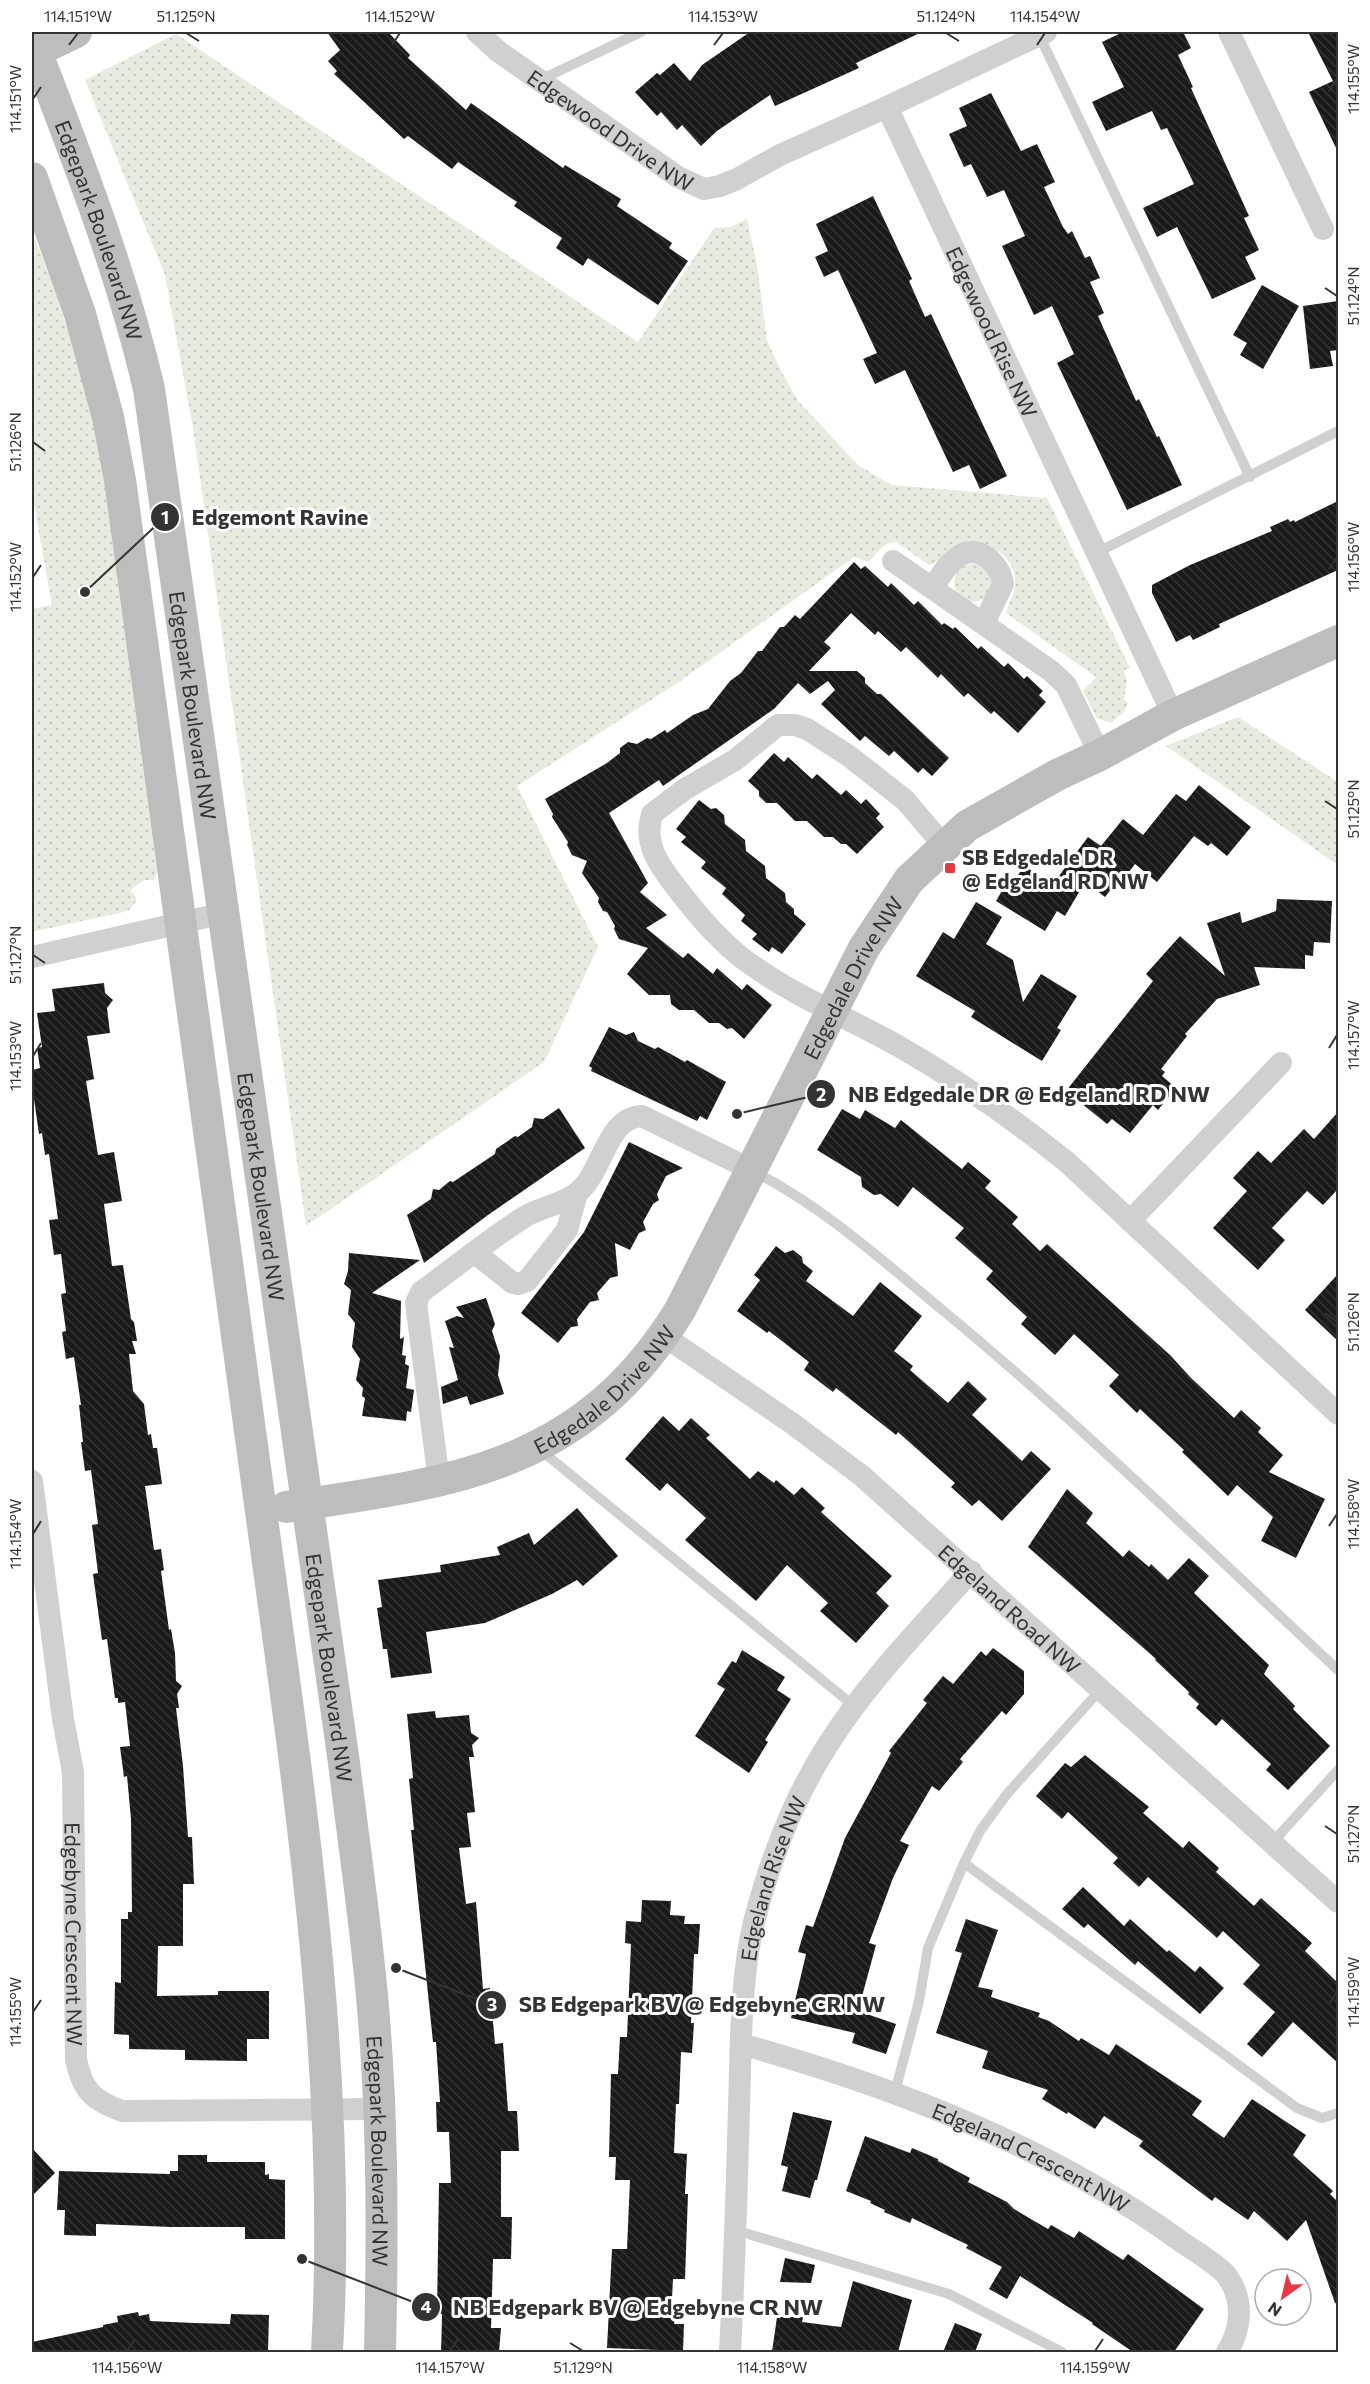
<svg xmlns="http://www.w3.org/2000/svg" width="1370" height="2384" font-family="Commissioner,sans-serif">
<defs>
<pattern id="park-dots" width="8" height="8" patternUnits="userSpaceOnUse" patternTransform="scale(1.5)"><rect width="8" height="8" fill="#e6ecdf"/><path d="M2 2h.1M6 6h.1" fill="none" stroke="#c6cbc0" stroke-width="1.8" stroke-linecap="round"/></pattern>
<pattern id="building-back-hatch" width="6" height="6" patternUnits="userSpaceOnUse" patternTransform="scale(1.5)"><rect width="6" height="6" fill="#1a1a1a"/><path d="M-1 5l2 2M0 0l6 6M5-1l2 2" fill="none" stroke="#333"/></pattern>
</defs>
<rect width="100%" height="100%" fill="#fff"/>
<g fill="url(#park-dots)">
<path d="M176,34L638,342L714,228L730,227L747,219L757,265L767,340L781,371L798,401L859,466L892,485L1047,498L1130,668L1124,670L1127,682L1124,699L1128,703L1124,712L1111,723L1097,718L1083,691L1096,677L1006,613C1009,603 1015,593 1015,582C1014,549 982,540 955,547C944,550 940,564 929,565L896,542C884,541 876,554 869,562L854,557L676,684L517,786L598,947L544,1062L306,1226L193,428L165,275L85,80Z"/>
<path d="M32,231C61,302 83,375 100,450L157,871L154,880H145L130,890L136,897V902L128,911L32,932V609L52,605L32,493Z"/>
<circle cx="973" cy="583" r="19"/>
<path d="M1238,717L1338,782V865L1166,746Z"/>
</g>
<g fill="url(#building-back-hatch)">
<path d="M327,32H388L410,55L408,58L466,110L471,103L563,168L565,165L621,199L617,206L672,243L669,248L688,261L658,305L588,258L583,266L556,248L562,238L514,206L517,202L458,162L452,169L408,136L404,139L334,74L337,71L328,61L340,50Z"/>
<path d="M750,32H922L856,63L859,68L775,106L770,95L717,131L701,146L682,125L677,130L661,112L657,116L635,92L657,73L660,75L674,63L690,81L702,65Z"/>
<path d="M1123,32H1183L1191,48L1178,55L1193,87L1191,88L1249,216L1244,218L1259,250L1245,257L1256,279L1212,299L1177,227L1157,237L1143,208L1194,184L1167,128L1161,130L1152,111L1106,131L1092,102L1124,87L1102,42Z"/>
<path d="M1308,32H1338V152L1309,92L1333,81Z"/>
<path d="M991,93L1021,151L1037,144L1055,182L1044,187L1063,227L1068,234L1072,231L1085,258L1090,256L1100,278L1090,282L1104,313L1098,316L1136,401L1139,399L1157,437L1159,436L1182,485L1127,510L1057,363L1074,354L1052,306L1034,315L1002,246L1025,236L1004,190L987,197L971,164L964,167L949,134L967,126L959,108Z"/>
<path d="M873,196L912,279L909,281L925,317L931,314L1007,476L980,489L969,465L953,472L905,370L875,384L863,359L877,353L838,270L824,277L815,257L828,251L816,224Z"/>
<path d="M1262,285L1299,306L1263,369L1240,355L1247,343L1233,335Z"/>
<path d="M1338,301V350L1330,351L1333,366L1310,369L1303,306Z"/>
<path d="M1338,501V570L1219,624L1220,627L1193,640L1190,635L1176,642L1152,593V585L1190,565L1272,531L1270,527L1288,519L1290,522L1294,520L1295,522Z"/>
<path d="M854,562L861,569L865,566L888,587L891,583L914,605L918,601L942,625L944,623L953,629L955,627L978,649L981,646L1004,667L1008,663L1024,679L1027,676L1043,691L1039,695L1046,702L1018,733L994,711L991,714L968,693L964,697L941,674L938,678L906,647L901,652L878,631L875,635L851,613L824,642L831,648L809,671H857L865,678V683L877,694H881L949,758L932,776L923,768L918,773L894,751L889,756L865,736L860,741L821,704L835,690L828,681L810,694L798,683L774,709L663,786L659,780L609,813L648,883L640,892L667,915L646,928L683,958L688,953L713,974L717,968L742,990L747,984L772,1005L744,1039L732,1028L727,1029L719,1023H709L694,1010H679L671,1004L670,995H649L627,974L648,948L619,939L614,929L615,926L607,912L603,911L598,902L599,898L582,873L587,861L572,855L567,845L568,842L552,817L553,814L545,799L607,763L620,753V748L628,742L637,744L647,738L651,739L665,730L667,733L693,715L708,709L730,681L741,673L758,651H762L780,627H784L795,615L800,619Z"/>
<path d="M774,753L784,762L788,757L812,779L817,774L841,795L846,790L861,804L866,799L880,814L876,818L884,827L857,854L846,844H841L833,837H824L807,821H795L777,803H766L759,796V791L748,781Z"/>
<path d="M1199,785L1251,827L1227,856L1211,843L1208,846L1194,836L1157,882L1135,864L1123,880L1117,886L1115,884L1105,897L1085,882L1065,916L1057,911L1045,931L996,901L1010,877L1015,880L1024,866L1053,884L1088,837L1101,846L1123,819L1143,835L1176,794L1186,801Z"/>
<path d="M699,800L711,809L716,808L724,815L725,824L745,840L746,851L765,866L766,878L785,893L786,902L794,909V914L806,924L782,954L772,947L769,952L752,939L757,934L741,921L745,915L722,894L726,888L701,868L706,862L681,842L686,837L676,829Z"/>
<path d="M1277,899L1332,901L1330,943L1314,942L1313,956L1305,955V969L1254,967L1260,985L1217,999L1185,1034L1187,1036L1161,1069L1165,1072L1162,1076L1176,1088L1158,1110L1153,1105L1130,1133L1112,1119L1107,1124L1066,1091L1153,981L1146,974L1180,936L1225,976L1207,923L1240,912L1242,923L1276,911Z"/>
<path d="M976,902L1002,917L986,944L1013,960L1023,1002L1041,974L1077,996L1057,1028L1061,1030L1042,1061L971,1017L975,1011L916,976L943,932L954,939Z"/>
<path d="M104,983L105,993L113,1000L107,1008L110,1033L87,1036L94,1079L86,1081L98,1155L114,1152L122,1201L104,1204L112,1266L123,1265L131,1319L134,1322L137,1341H132L136,1354H129L133,1391L144,1404L148,1435L151,1434L153,1448H157L162,1484L145,1486L154,1550L161,1549L164,1570L161,1571L169,1630L171,1629L175,1653L176,1681L182,1686L177,1694L179,1708H176L183,1766L188,1837H192L194,1884H183V1946H158L157,1996L218,1995V1991H269V2039H247V2061L185,2060V2050L129,2049V2035L114,2034L115,1982L121,1983V1919H128V1912H132L131,1819L127,1776L124,1777L120,1747L130,1746L125,1702L118,1703V1698H115L107,1639L102,1640L93,1574L98,1573L92,1525L98,1524L91,1470L85,1471L81,1442H83L79,1405H81L74,1357L66,1359L62,1332L66,1331L61,1294L66,1293L61,1254L54,1255L49,1220L58,1219L49,1154L45,1155L42,1133L39,1134L34,1099H32V1070L40,1068L37,1048L42,1047L37,1013L55,1011L52,989Z"/>
<path d="M609,1027L626,1035L634,1032L638,1041L655,1049L658,1047L685,1062L687,1060L726,1082L707,1120L700,1116L697,1121L591,1071L592,1068L589,1066Z"/>
<path d="M559,1108L585,1148L488,1215L424,1263L407,1215L431,1199L433,1189L439,1190L450,1181L453,1182L495,1154L496,1149L515,1136L518,1137L532,1127L534,1118L543,1119Z"/>
<path d="M842,1109L860,1119L865,1110L895,1128L901,1120L962,1169L968,1162L991,1181L985,1188L1018,1217L1012,1224L1040,1251L1047,1244L1170,1355L1191,1378L1234,1418L1241,1410L1261,1428L1258,1432L1283,1455L1269,1472L1325,1499L1296,1558L1261,1541L1273,1517L1237,1485L1228,1496L1182,1452L1184,1450L1140,1409L1137,1413L1109,1386L1119,1375L1074,1334L1055,1355L1021,1324L1027,1317L986,1279L993,1271L955,1238L964,1228L913,1187L898,1207L881,1194L874,1195L862,1187L861,1177L817,1150Z"/>
<path d="M1338,1112V1189L1323,1205L1307,1191L1272,1228L1285,1240L1258,1270L1213,1228L1247,1191L1233,1178L1258,1151L1271,1163L1304,1129L1314,1139Z"/>
<path d="M629,1142L683,1168L666,1176L657,1194L659,1200L653,1204L643,1222L646,1230L639,1233L630,1250L615,1243L618,1276L610,1278L597,1293L599,1300L590,1302L577,1319L578,1326L571,1327L558,1343L521,1313L584,1232Z"/>
<path d="M776,1246L785,1253L793,1250L802,1257L803,1263L813,1271L806,1281L853,1316L880,1282L922,1316L894,1351L913,1366L910,1370L948,1403L968,1381L987,1399L972,1415L1022,1461L1031,1451L1051,1469L1002,1521L979,1500L972,1506L951,1487L955,1483L898,1432L896,1435L836,1388L833,1392L804,1370L809,1362L769,1331L767,1333L737,1311L760,1280L754,1275Z"/>
<path d="M349,1253L420,1260L372,1293L401,1301L400,1339L404,1337L402,1355L406,1356L405,1364L409,1366L406,1388L414,1390L411,1412L407,1411L406,1421L362,1416L365,1398L362,1396L363,1388L356,1380L360,1359L352,1347L355,1323L348,1314L351,1290L344,1284L348,1271Z"/>
<path d="M1338,1274V1341L1305,1310Z"/>
<path d="M486,1298L495,1324L492,1331L500,1356L498,1375L504,1394L470,1405L467,1396L443,1404L441,1387L458,1380L449,1347L454,1348L445,1321L457,1316L464,1318L456,1307Z"/>
<path d="M663,1416L679,1431L691,1418L710,1435L706,1438L750,1479L758,1471L774,1483L776,1480L794,1495L802,1487L825,1508L821,1512L892,1576L876,1593L889,1606L856,1643L820,1611L828,1603L787,1565L756,1601L685,1540L706,1518L667,1483L660,1491L625,1459Z"/>
<path d="M1067,1489L1093,1513L1086,1523L1123,1557L1129,1550L1149,1567L1151,1564L1168,1580L1189,1558L1209,1576L1194,1593L1269,1665L1264,1674L1295,1706L1293,1709L1330,1746L1288,1790L1266,1770L1271,1764L1222,1719L1216,1726L1196,1708L1199,1704L1188,1694L1189,1692L1155,1660L1156,1659L1028,1547Z"/>
<path d="M577,1508L618,1556L583,1586L577,1580L552,1594L485,1623L426,1632L432,1673L391,1678L387,1649H383L377,1608L382,1607L378,1580L441,1572L440,1565L500,1555L497,1547L529,1533L534,1545Z"/>
<path d="M993,1648L1024,1671V1694L1006,1715L1002,1711L960,1759L963,1762L939,1791L932,1786L900,1841L909,1845L893,1878L869,1943L876,1945L858,2011L896,2024L886,2054L852,2043L855,2033L791,2018L806,1954L798,1952L806,1925L813,1927L845,1838L891,1753L889,1751L927,1703L923,1700L943,1676L953,1684L981,1651L986,1656Z"/>
<path d="M742,1650L785,1677L777,1690L791,1699L765,1740L768,1742L749,1773L695,1736L725,1689L717,1684L732,1661L736,1663Z"/>
<path d="M435,1711L436,1718L469,1715L471,1733L479,1738L472,1745L474,1757H469L475,1812L467,1813L471,1847L459,1848L466,1904L476,1902L483,1989L490,1988L495,2044L503,2043L508,2111H517L519,2151H501V2217H512L511,2259H493L491,2328H501L499,2352H441L442,2319V2314L437,2313L439,2183H451L449,2132H437L436,2102H440L436,2042H433L411,1830H414L409,1779L413,1778L407,1714Z"/>
<path d="M1085,1755L1149,1807L1143,1813L1183,1848L1189,1841L1219,1868L1216,1872L1254,1906L1261,1898L1312,1943L1305,1951L1338,1983V2063L1293,2022L1262,2057L1247,2044L1275,2012L1243,1984L1260,1965L1223,1931L1217,1938L1148,1877L1139,1887L1113,1863L1118,1858L1068,1812L1062,1819L1036,1796L1065,1763L1071,1767Z"/>
<path d="M1083,1887L1124,1926L1130,1919L1167,1952L1169,1950L1195,1972L1200,1966L1224,1988L1200,2014L1138,1961L1135,1965L1088,1924L1084,1928L1062,1909Z"/>
<path d="M642,1900L671,1901L670,1915L685,1916L684,1924H700L698,1954H694L691,2023H694L692,2053L681,2052L679,2104H676L674,2153L687,2154L685,2194H688L685,2279H673L671,2318H675L674,2324H684L683,2351L607,2348L612,2249H627L630,2180H615L616,2157H609L611,2074H618L620,2037H627L631,1944L625,1943L626,1921L641,1922Z"/>
<path d="M966,1919L998,1930L978,1987L993,1990L991,1997L1040,2013L1038,2017L1049,2021L1079,2041L1081,2038L1109,2055L1116,2044L1202,2101L1192,2115L1224,2138L1252,2099L1306,2135L1293,2155L1333,2191L1330,2194L1338,2202V2303H1335L1306,2220L1287,2241L1254,2211L1248,2220L1215,2197L1212,2201L1139,2146L1143,2141L1104,2116L1095,2129L1068,2112L1067,2114L1042,2099L1048,2090L982,2068L988,2051L936,2033L962,1953L955,1951Z"/>
<path d="M793,2112L832,2121L817,2180H815L810,2198L782,2191L788,2167L781,2165Z"/>
<path d="M865,2136L910,2153L912,2148L938,2159V2161L970,2178L968,2182L1007,2202L1014,2209L1048,2229L1051,2225L1074,2238L1079,2231L1123,2260L1128,2254L1204,2309L1174,2352H1133L1092,2324L1093,2323L1020,2276L1007,2299L989,2289L1002,2267L966,2248L968,2245L912,2218L910,2223L884,2212L885,2210L870,2203L871,2201L846,2191Z"/>
<path d="M32,2148L55,2173L32,2196Z"/>
<path d="M178,2155H207V2162H265V2175L269,2174V2179L285,2180V2239H245V2227H171L96,2224V2236L64,2235L65,2210H57L59,2171L170,2174V2171H178Z"/>
<path d="M785,2258L815,2265L811,2283L780,2282Z"/>
<path d="M853,2281L912,2300L898,2352H772L777,2317H803L802,2322L841,2327Z"/>
<path d="M138,2312L139,2316L149,2314L150,2321L194,2323L230,2324L231,2314L269,2315L268,2352H32V2342L103,2327V2325L118,2322L117,2316Z"/>
<path d="M955,2323L982,2334L975,2352H943Z"/>
</g>
<g fill="none" stroke-linecap="round" stroke-linejoin="round">
<g stroke="#d0d0d0" stroke-width="10">
<path d="M1039,35L1250,477"/>
<path d="M540,80L641,32"/>
<path d="M1096,553L1338,431"/>
<path d="M753,1171C824,1207 884,1262 946,1313C1082,1426 1209,1550 1338,1670"/>
<path d="M538,1448L854,1706"/>
<path d="M1272,1843L1338,1770"/>
<path d="M964,1863L1297,2108L1322,2118L1338,2113"/>
<path d="M895,2092L919,2001L928,1948L964,1863L980,1831L1007,1794L1101,1689"/>
<path d="M735,2230L949,2294L1062,2352"/>
</g>
<g stroke="#d0d0d0" stroke-width="22">
<path id="s1" d="M477,32L499,52L678,177L704,189L720,186L737,179L780,155L887,107"/>
<path id="s2" d="M1046,32L887,107L1173,715"/>
<path d="M1229,32L1323,229"/>
<path d="M893,561L1051,671L1066,685L1100,755"/>
<path d="M933,587C940,577 947,564 958,557C977,542 1001,564 1003,584L984,623"/>
<path d="M944,846L905,800L849,756L807,729L795,725H778L735,760L685,789L652,814C643,844 659,865 676,887C699,917 725,948 756,968C801,999 852,1020 900,1047C959,1081 1015,1120 1068,1163L1338,1414"/>
<path d="M32,957L224,913"/>
<path d="M1130,1221L1281,1063"/>
<path d="M475,1253L513,1283L518,1284L527,1281L567,1230L577,1193"/>
<path id="s3" d="M664,1336L793,1424L862,1476L1338,1902"/>
<path id="s4" d="M32,1481L63,1719L73,1772L76,2059C82,2090 92,2100 122,2111L379,2109"/>
<path d="M439,1481L416,1303L421,1292C456,1267 490,1238 526,1216C542,1207 563,1204 577,1193C603,1173 606,1117 642,1116L750,1169"/>
<path id="s5" d="M741,2044C894,2087 1046,2145 1176,2238C1188,2247 1219,2265 1227,2276C1244,2300 1242,2328 1227,2352"/>
<path id="s6" d="M730,2352C734,2271 737,2189 739,2107C741,2049 740,1979 754,1922C770,1860 794,1797 829,1743C869,1680 922,1627 971,1571"/>
</g>
<g stroke="#bdbdbd" stroke-width="32">
<path id="s7" d="M32,41C76,155 121,269 149,389L344,1763C352,1828 361,1892 368,1957C383,2088 383,2221 380,2352"/>
<path d="M32,53L76,32"/>
<path d="M32,178L80,314L108,417L120,480C167,821 214,1162 260,1504C298,1784 343,2068 327,2352"/>
<path id="s8" d="M286,1507C454,1482 583,1468 680,1310L864,948L909,880L967,826L1057,775L1100,755L1173,715L1338,641"/>
</g>
</g>
<path fill="none" stroke="#333" stroke-width="2" d="M186,33L199,41M946,33L959,41M69,45L78,33M392,45L400,33M714,45L723,33M1037,45L1045,33M1329,91L1337,79M33,99L41,87M1325,288L1337,296M33,442L45,451M1329,569L1337,557M33,577L41,565M1325,801L1337,809M33,955L45,963M1329,1048L1337,1035M33,1056L41,1043M1325,1313L1337,1322M1329,1526L1337,1514M33,1534L41,1521M1325,1826L1337,1834M1329,2004L1337,1992M33,2012L41,2000M570,2343L583,2351M127,2351L135,2339M450,2351L458,2339M772,2351L781,2339M1095,2351L1103,2339"/>
<rect fill="#e63946" stroke="#fff" stroke-width="2" x="944" y="862" width="12" height="12" rx="3"/>
<g text-anchor="middle" dominant-baseline="central" stroke-width="6" stroke-linejoin="round" paint-order="stroke">
<g font-size="21" fill="#333" stroke="#fff">
<text stroke="none"><textPath href="#s1" startOffset="166">Edgewood Drive NW</textPath></text>
<text stroke="none"><textPath href="#s7" startOffset="201">Edgepark Boulevard NW</textPath></text>
<text stroke="none"><textPath href="#s2" startOffset="424">Edgewood Rise NW</textPath></text>
<text stroke="none"><textPath href="#s7" startOffset="687">Edgepark Boulevard NW</textPath></text>
<text stroke="none"><textPath href="#s8" startOffset="834">Edgedale Drive NW</textPath></text>
<text stroke="none"><textPath href="#s7" startOffset="1173">Edgepark Boulevard NW</textPath></text>
<text stroke="none"><textPath href="#s8" startOffset="348">Edgedale Drive NW</textPath></text>
<text stroke="none"><textPath href="#s3" startOffset="441">Edgeland Road NW</textPath></text>
<text stroke="none"><textPath href="#s7" startOffset="1659">Edgepark Boulevard NW</textPath></text>
<text stroke="none"><textPath href="#s6" startOffset="478">Edgeland Rise NW</textPath></text>
<text stroke="none"><textPath href="#s4" startOffset="456">Edgebyne Crescent NW</textPath></text>
<text stroke="none"><textPath href="#s7" startOffset="2145">Edgepark Boulevard NW</textPath></text>
<text stroke="none"><textPath href="#s5" startOffset="312">Edgeland Crescent NW</textPath></text>
</g>
<g font-size="21" font-weight="bold" fill="#333" stroke="#fff" text-anchor="start">
<text x="962" y="856">SB Edgedale DR<tspan x="962" dy="24">@ Edgeland RD NW</tspan></text>
</g>
</g>
<path fill="none" stroke="#333" stroke-width="2" d="M85 592L165 517M737 1114L821 1094M396 1968L492 2005M302 2259L426 2307"/>
<g fill="#333" stroke="#fff" stroke-width="2">
<circle cx="85" cy="592" r="6"/>
<circle cx="737" cy="1114" r="6"/>
<circle cx="396" cy="1968" r="6"/>
<circle cx="302" cy="2259" r="6"/>
<circle cx="165" cy="517" r="15"/>
<circle cx="821" cy="1094" r="15"/>
<circle cx="492" cy="2005" r="15"/>
<circle cx="426" cy="2307" r="15"/>
</g>
<g font-size="18" text-anchor="middle" font-weight="bold" fill="#fff">
<text x="165" y="524">1</text>
<text x="821" y="1101">2</text>
<text x="492" y="2011">3</text>
<text x="426" y="2313">4</text>
</g>
<g font-size="22" text-anchor="middle" font-weight="bold" fill="#333" stroke="#fff" stroke-width="6" stroke-linejoin="round" paint-order="stroke">
<text x="280" y="525">Edgemont Ravine</text>
<text x="1029" y="1102">NB Edgedale DR @ Edgeland RD NW</text>
<text x="702" y="2012">SB Edgepark BV @ Edgebyne CR NW</text>
<text x="638" y="2315">NB Edgepark BV @ Edgebyne CR NW</text>
</g>
<rect width="1370" height="2384" fill="none" stroke="#ffffff" stroke-width="66"/>
<g transform="translate(1283 2297) rotate(214)"><circle r="28" fill="#ffffff" stroke="#adadad" stroke-width="1.5"/>
<path d="M0-4.5L10 22L0 15L-10 22Z" fill="#e63946"/>
<text y="-9" font-size="16" font-weight="bold" text-anchor="middle" fill="#333333">N</text>
</g>
<rect x="33" y="33" width="1304" height="2318" fill="none" stroke="#333" stroke-width="2"/>
<g font-size="15" text-anchor="middle" fill="#333">
<text x="78" y="22">114.151°W</text>
<text x="186" y="22">51.125°N</text>
<text x="400" y="22">114.152°W</text>
<text x="723" y="22">114.153°W</text>
<text x="946" y="22">51.124°N</text>
<text x="1045" y="22">114.154°W</text>
<text transform="translate(1354 79) rotate(-90)" y="5">114.155°W</text>
<text transform="translate(16 99) rotate(-90)" y="5">114.151°W</text>
<text transform="translate(1354 296) rotate(-90)" y="5">51.124°N</text>
<text transform="translate(16 442) rotate(-90)" y="5">51.126°N</text>
<text transform="translate(1354 557) rotate(-90)" y="5">114.156°W</text>
<text transform="translate(16 577) rotate(-90)" y="5">114.152°W</text>
<text transform="translate(1354 809) rotate(-90)" y="5">51.125°N</text>
<text transform="translate(16 955) rotate(-90)" y="5">51.127°N</text>
<text transform="translate(1354 1035) rotate(-90)" y="5">114.157°W</text>
<text transform="translate(16 1056) rotate(-90)" y="5">114.153°W</text>
<text transform="translate(1354 1322) rotate(-90)" y="5">51.126°N</text>
<text transform="translate(1354 1514) rotate(-90)" y="5">114.158°W</text>
<text transform="translate(16 1534) rotate(-90)" y="5">114.154°W</text>
<text transform="translate(1354 1834) rotate(-90)" y="5">51.127°N</text>
<text transform="translate(1354 1992) rotate(-90)" y="5">114.159°W</text>
<text transform="translate(16 2012) rotate(-90)" y="5">114.155°W</text>
<text x="127" y="2373">114.156°W</text>
<text x="450" y="2373">114.157°W</text>
<text x="583" y="2373">51.129°N</text>
<text x="772" y="2373">114.158°W</text>
<text x="1095" y="2373">114.159°W</text>
</g>
</svg>
